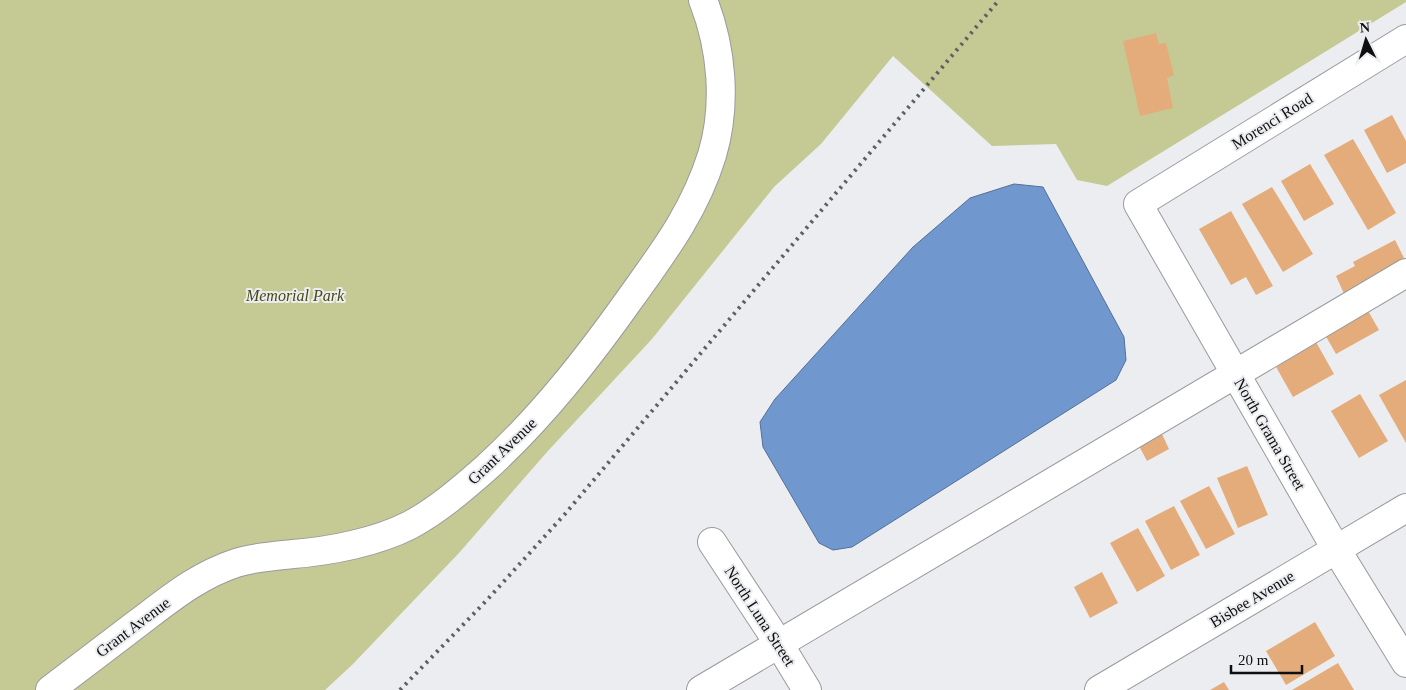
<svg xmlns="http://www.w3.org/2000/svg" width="1406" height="690" font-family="'Times New Roman',serif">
<rect width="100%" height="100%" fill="#ecedf0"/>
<path fill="#c5ca94" d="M0,0H1406V2L1107,186L1077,180L1056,144L992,146L893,56L821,144L774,187L652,339L547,452L459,553L352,665L325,690H0Z"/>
<path fill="#7098cf" stroke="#536f96" d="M1014,184L1043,187L1124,337L1126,360L1116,380L852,547L833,550L819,543L763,447L760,422L775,399L913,247L970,198Z"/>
<g fill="#e4ac7b">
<path d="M1156,33L1159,44L1166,43L1174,75L1167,78L1173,108L1140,116L1123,41Z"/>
<path d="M1392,115L1406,141V163L1387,173L1364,130Z"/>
<path d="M1353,139L1396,213L1368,230L1324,155Z"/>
<path d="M1310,164L1334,204L1304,221L1281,181Z"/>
<path d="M1272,187L1313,254L1283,272L1242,204Z"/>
<path d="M1231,211L1273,286L1256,295L1246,277L1231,285L1199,229Z"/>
<path d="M1395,240L1406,262L1345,296L1336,276L1355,266L1353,262Z"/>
<path d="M1367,309L1379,330L1336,354L1324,333Z"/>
<path d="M1316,342L1334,374L1293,397L1275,365Z"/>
<path d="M1406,380V443L1379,395Z"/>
<path d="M1360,394L1388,441L1359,458L1331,411Z"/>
<path d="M1161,432L1169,449L1147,461L1138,444Z"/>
<path d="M1247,466L1268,515L1238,528L1217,478Z"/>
<path d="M1209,486L1235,534L1206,549L1180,501Z"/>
<path d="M1174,506L1200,555L1171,570L1145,521Z"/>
<path d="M1138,528L1165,576L1137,592L1110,543Z"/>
<path d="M1102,572L1118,603L1090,618L1074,587Z"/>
<path d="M1315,622L1335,656L1286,685L1266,651Z"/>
<path d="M1338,663L1354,690H1292Z"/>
<path d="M1224,682L1229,690H1210Z"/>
</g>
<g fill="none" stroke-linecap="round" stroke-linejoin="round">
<defs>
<g id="minor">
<path d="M1406,39L1138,204L1336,549L1406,663"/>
<path d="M712,542L779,644L807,690"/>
<path d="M50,690C79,668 109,645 138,623C170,599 197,576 236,563C255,557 274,556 293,554C331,551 377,542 410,525C438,510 462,489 486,468C542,417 588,358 632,296C665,250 695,210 712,155C727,105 722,48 703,0"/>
<path d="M701,690L1406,273"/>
<path d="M1099,690L1406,508"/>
</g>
</defs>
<use href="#minor" stroke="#9a9a9d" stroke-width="30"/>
<use href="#minor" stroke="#fff" stroke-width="28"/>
<path stroke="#5f5f61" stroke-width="4" stroke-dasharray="2.5 5" stroke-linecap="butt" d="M400,690L487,600L565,514L999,0"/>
</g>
<g text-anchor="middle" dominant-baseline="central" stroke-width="4" stroke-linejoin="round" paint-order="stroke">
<g font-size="16" fill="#0f0f10" stroke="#ecedf0">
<text transform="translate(1272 121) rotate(-32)">Morenci Road</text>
<text transform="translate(1270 434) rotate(60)">North Grama Street</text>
<text transform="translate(502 451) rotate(-44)">Grant Avenue</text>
<text transform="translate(1252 599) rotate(-31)">Bisbee Avenue</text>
<text transform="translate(760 616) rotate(57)">North Luna Street</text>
<text transform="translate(133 627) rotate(-37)">Grant Avenue</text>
</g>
<g font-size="16" font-style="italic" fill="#474a15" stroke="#ecedf0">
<text x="295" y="295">Memorial Park</text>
</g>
</g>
<g transform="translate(1366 40) rotate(355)" stroke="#ecedf0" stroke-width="4" paint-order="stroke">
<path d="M0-4L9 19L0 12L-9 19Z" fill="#0f0f10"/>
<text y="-8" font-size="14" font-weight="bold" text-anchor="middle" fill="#0f0f10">N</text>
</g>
<path d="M1231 665v8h71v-8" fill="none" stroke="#0f0f10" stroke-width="2.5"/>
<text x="1238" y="665" font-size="15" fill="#0f0f10" stroke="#ecedf0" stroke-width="4" paint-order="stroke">20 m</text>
</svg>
